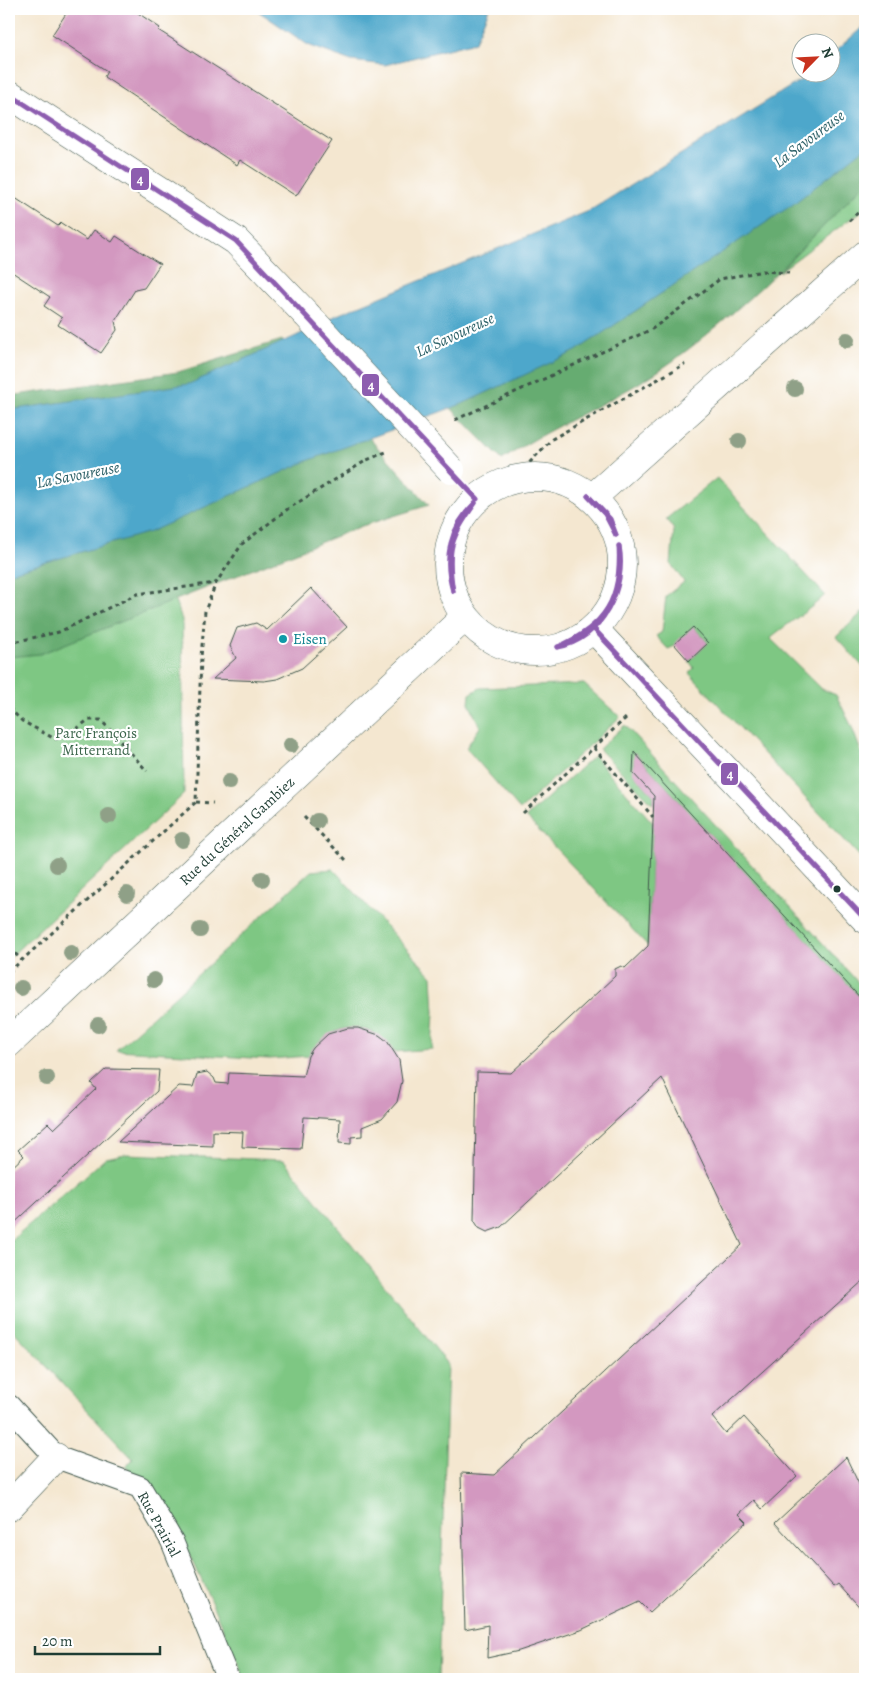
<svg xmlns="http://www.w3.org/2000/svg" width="874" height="1688" font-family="Alegreya,serif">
<rect width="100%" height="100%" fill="#fff"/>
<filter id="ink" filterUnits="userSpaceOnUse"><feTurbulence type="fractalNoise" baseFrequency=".02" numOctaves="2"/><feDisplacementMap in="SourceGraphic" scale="10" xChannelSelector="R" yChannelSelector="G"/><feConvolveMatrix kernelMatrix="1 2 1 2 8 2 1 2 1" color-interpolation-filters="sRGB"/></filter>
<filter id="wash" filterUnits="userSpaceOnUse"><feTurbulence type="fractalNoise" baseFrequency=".0096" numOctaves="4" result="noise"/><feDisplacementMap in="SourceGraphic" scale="20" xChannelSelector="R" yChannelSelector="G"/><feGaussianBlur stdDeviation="1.12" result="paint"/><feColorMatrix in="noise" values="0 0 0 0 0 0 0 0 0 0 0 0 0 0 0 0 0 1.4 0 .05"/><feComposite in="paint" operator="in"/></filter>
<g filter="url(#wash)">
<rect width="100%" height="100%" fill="#f4e7d0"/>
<g fill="#7ec783" stroke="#4e825c">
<path d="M865,183V208L779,272Z"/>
<path d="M717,478L825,595C809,611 788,623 770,638L822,689L836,695L851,725L865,762V862L689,673L694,668L689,661L708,643L694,627L675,646L668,649L656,636L662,632L666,596L684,582L671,564L674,530L666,519Z"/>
<path d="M150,532L182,620L184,794L9,958V573Z"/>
<path d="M865,610V669L836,637Z"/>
<path d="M584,684L620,717L520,810L466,748L480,727L469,703L470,694L480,688Z"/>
<path d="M625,725L865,990V1003L635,753L633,773L654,796L653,804L599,749Z"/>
<path d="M594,756L653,823L648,946L526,817Z"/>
<path d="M333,869L432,976L434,1012L432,1049L394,1052C371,1017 329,1022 308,1056L270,1059L116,1050L311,871Z"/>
<path d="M125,1154L284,1160L448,1364L438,1679H245L190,1554L168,1514L126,1466L133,1459L9,1326V1242L106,1158Z"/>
</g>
<g fill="#66ac71" stroke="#427452">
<path d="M865,127V183C805,246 744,309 673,361C620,400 556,422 502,460L438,395Z"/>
<path d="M282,340L429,505L362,526L40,654L9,657V396L178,372Z"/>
</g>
<g fill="#4ea7cb" stroke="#367280">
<path d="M255,9H489L475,42L385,65L351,61L308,45Z"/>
<path d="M865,25V148L792,205L576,351L462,404L307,461L150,532L9,573V410L189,384L296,336L337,315L589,211L801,80L810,73L832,72V54Z"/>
</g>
<g id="blocks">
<g fill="#d398c0">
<path d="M69,9H132L160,28L158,30L332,141L296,196L240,160L237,165L104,77L107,71L52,35Z"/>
<path d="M9,194L58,226L61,223L87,240L94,230L112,242L116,236L160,264L144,288L135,290L115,321L117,330L101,353L58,325L62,318L44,306L50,297L9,270L11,262L9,261Z"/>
<path d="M311,588L347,627L302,668L277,679L264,681L213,679L236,658L230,646L237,628L256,623L267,630Z"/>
<path d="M693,627L708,643L689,661L674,644Z"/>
<path d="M634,752L865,1003V1279L712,1417L726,1434L744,1417L797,1476L762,1509L754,1500L739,1514L747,1522L650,1612L640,1602L581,1630L519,1651L487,1658L488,1625L465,1630L461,1473L494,1475L742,1245L662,1078L501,1227L487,1232L479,1228L474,1220L477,1072L511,1073L615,976V969L621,966L625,968L648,946L654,796L633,773Z"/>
<path d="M348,1028H358L379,1035L387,1041L399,1060L402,1081L397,1102L382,1119L362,1127V1136L351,1137V1144L339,1143L340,1119L304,1117L301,1149L242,1147L243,1132L213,1131V1146L118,1142L179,1086L193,1087L197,1074L207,1072L214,1078L216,1083L228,1084L229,1073L303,1076L308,1056L313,1048L328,1034Z"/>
<path d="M106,1069L159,1070L157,1091L9,1228V1170L24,1156L18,1150L48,1123L54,1129L96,1089L91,1083Z"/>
<path d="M846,1457L865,1497V1614L838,1584L834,1587L775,1523Z"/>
</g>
</g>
</g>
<g filter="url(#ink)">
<use href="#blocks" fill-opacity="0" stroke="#3f564b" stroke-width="1"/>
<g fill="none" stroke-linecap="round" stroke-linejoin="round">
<defs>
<path id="service" d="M9,1406L56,1457L140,1487L172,1541L228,1679"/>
<g id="minor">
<path d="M9,94L236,241L306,314"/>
<circle cx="535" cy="564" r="87"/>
<path d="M592,498L865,255"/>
<path d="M594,629L865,919"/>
<path d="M9,1043L465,617"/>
<path d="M9,1507L56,1457"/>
</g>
</defs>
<use href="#service" stroke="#3f564b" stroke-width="24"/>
<use href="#minor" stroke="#3f564b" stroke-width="29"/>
<g stroke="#3f564b" stroke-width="3" stroke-dasharray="4 4" stroke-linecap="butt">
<path d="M849,221L865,206"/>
<path d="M455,420L652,329L720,279L763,271L789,273"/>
<path d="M513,480L552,439L685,364"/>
<path d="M9,643L59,632L137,594L215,583"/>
<path d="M9,708L22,721L55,739L69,735L88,720H101L147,771"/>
<path d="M594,748L653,817"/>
<path d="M196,802L213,803"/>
<path d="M523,813L627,717"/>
<path d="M304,817L346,860"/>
<path d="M9,948L22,960"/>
<path d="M9,972L196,802L201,657L205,611L216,583L242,544L289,508L367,460L386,452"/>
</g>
<use href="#service" stroke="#fff" stroke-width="22"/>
<use href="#minor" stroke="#fff" stroke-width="28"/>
<defs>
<path id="minor-bridge" d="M306,314L451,470"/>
</defs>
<use href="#minor-bridge" stroke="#3f564b" stroke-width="29" stroke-linecap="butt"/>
<use href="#minor-bridge" stroke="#fff" stroke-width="28"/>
<defs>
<g id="bus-1">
<path d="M9,94L236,241L477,499"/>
<path d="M588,496L610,519L616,535"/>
<path d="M588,496L605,514L616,535"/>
<path d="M453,591C443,558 450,527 475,503"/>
<path d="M453,591C446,548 451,538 475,503"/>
<path d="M594,629L865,919"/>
<path d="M558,647C606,626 622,598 619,546"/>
<path d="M558,647C602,639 627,588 619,546"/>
</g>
</defs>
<use href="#bus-1" stroke="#fff" stroke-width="9"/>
<use href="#bus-1" stroke="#8d5daf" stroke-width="5"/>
</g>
<g fill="#8fa087">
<circle cx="847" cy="340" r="8"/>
<circle cx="795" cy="389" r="8"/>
<circle cx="739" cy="441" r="8"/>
<circle cx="291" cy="745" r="8"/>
<circle cx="229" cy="782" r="8"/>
<circle cx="109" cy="816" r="8"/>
<circle cx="317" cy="821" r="8"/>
<circle cx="182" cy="840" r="8"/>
<circle cx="57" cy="865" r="8"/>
<circle cx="262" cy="879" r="8"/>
<circle cx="127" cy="894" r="8"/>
<circle cx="200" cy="930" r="8"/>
<circle cx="71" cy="953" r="8"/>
<circle cx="154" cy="980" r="8"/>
<circle cx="21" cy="988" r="8"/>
<circle cx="98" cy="1025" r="8"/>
<circle cx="47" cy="1078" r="8"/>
</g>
</g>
<circle fill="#0f9aa8" stroke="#fff" stroke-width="2" cx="283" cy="639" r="5"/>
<circle fill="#1f3d34" stroke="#fff" stroke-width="2" cx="837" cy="889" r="4.5"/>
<g text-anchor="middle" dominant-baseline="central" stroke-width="4.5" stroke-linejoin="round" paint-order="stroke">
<g font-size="15" fill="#0d838f" stroke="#fff" text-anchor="start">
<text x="293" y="639">Eisen</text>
</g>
<g font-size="15" fill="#3c664c" stroke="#fff">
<text x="96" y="733">Parc François<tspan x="96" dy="17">Mitterrand</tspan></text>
</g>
<g font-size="15" fill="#1f3d34" stroke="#fff">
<text transform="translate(237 831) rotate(-43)">Rue du Général Gambiez</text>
<text transform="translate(159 1524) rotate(61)">Rue Prairial</text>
</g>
<g font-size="16" font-style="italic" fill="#2f6269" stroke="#fff">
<text transform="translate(809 139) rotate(-37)">La Savoureuse</text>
<text transform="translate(455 335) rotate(-25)">La Savoureuse</text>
<text transform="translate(78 475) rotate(-11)">La Savoureuse</text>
</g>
</g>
<g stroke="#fff" stroke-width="2">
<rect x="130" y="167" width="20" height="24" rx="5" fill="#8d5daf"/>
<rect x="361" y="373" width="19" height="24" rx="5" fill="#8d5daf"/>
<rect x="720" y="762" width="19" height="24" rx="5" fill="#8d5daf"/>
</g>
<g font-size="14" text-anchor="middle" font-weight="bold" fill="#fff">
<text x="140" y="184">4</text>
<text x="371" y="390">4</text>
<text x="730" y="779">4</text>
</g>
<rect width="874" height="1688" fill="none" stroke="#fff" stroke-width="30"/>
<g transform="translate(816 58) rotate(66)"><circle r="24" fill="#ffffff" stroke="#a5b1ae"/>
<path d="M0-4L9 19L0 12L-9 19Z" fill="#c8321e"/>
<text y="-8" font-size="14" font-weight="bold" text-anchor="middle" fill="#1f3d34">N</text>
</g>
<path d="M35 1646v8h125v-8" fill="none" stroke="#1f3d34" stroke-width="2.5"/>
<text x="42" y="1646" font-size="15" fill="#1f3d34" stroke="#ffffff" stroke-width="4" paint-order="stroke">20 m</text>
</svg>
